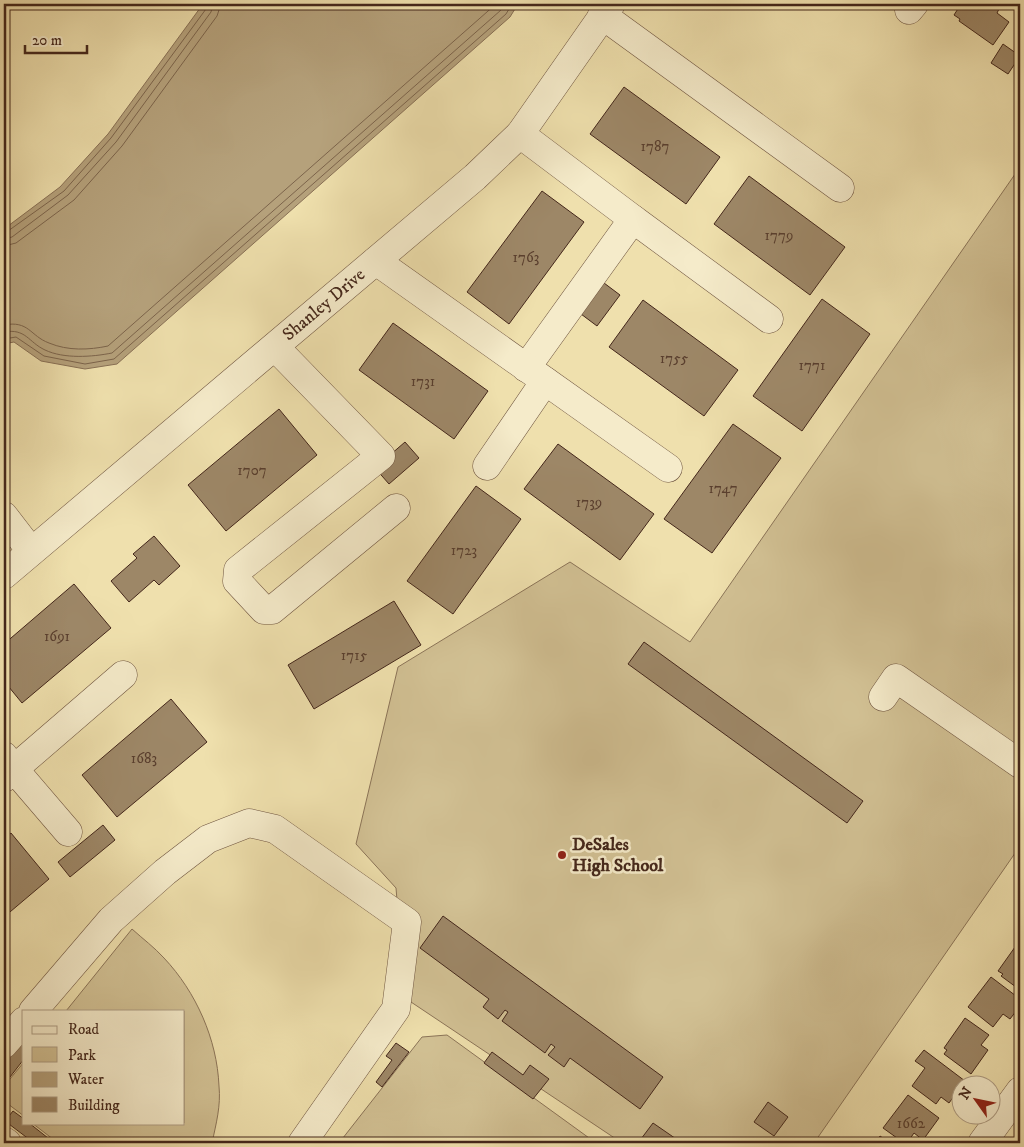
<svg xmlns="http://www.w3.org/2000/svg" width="1024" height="1147" font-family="'IM FELL DW Pica',serif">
<rect width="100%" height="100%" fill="#efe0ad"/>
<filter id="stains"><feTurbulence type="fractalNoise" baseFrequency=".004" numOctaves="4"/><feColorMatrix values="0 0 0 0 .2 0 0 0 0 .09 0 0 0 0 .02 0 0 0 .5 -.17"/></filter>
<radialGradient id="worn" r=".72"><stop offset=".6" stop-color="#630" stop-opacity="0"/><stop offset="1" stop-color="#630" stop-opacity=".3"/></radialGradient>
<g fill="#d2c194" stroke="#8b7458">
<path d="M1020,167V846L814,1143H622L405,998L396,888L356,844L398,667L570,562L690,642Z"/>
<path d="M132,929C143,939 154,947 164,958C196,992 217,1039 219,1086C221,1106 216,1124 212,1143H58L32,1123H184V1011H66Z"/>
<path d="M447,1035L596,1143H339L422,1037Z"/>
<path d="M24,1062V1116L8,1104L5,1085Z"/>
</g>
<path fill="#b5a17b" stroke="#887055" d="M203,4H518L510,17L117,364L85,369L41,361L14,342L4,344V229L60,187L108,134Z"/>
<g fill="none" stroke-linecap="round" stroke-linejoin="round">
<g stroke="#7c644b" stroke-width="1">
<path d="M4,232L8,231L64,191L111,138L206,9L207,4"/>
<path d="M4,239L12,237L68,195L116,142L211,12L213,4"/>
<path d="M4,246L16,243L74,200L122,146L217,16L221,4"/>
<path d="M4,325C29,320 30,336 49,343C68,351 89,350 108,346L496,4"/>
<path d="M4,332C26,328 28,342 45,350C64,359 92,357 112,353L501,10L504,4"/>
<path d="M4,339L16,337L44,356L85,364L114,359L506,14L512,4"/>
</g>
</g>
<g fill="#9d8767" stroke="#44271b">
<path d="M961,4L968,8L971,4H995L1000,7L997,13L1009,22L993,45L959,21L960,19L954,15Z"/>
<path d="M1003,44L1020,56L1008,74L991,63Z"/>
<path d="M624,87L720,157L686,204L590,134Z"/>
<path d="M749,176L845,247L810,295L714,224Z"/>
<path d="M542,191L584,222L509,324L467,292Z"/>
<path d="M604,283L620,295L597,326L581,314Z"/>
<path d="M822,299L870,334L802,431L753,396Z"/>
<path d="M643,300L738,370L704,416L609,347Z"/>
<path d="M393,323L488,391L454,439L359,370Z"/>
<path d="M279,409L317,455L226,531L188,485Z"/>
<path d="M733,424L781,458L712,553L664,519Z"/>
<path d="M405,442L419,458L389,484L375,468Z"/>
<path d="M558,444L654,514L620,560L524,489Z"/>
<path d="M476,486L521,519L453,614L407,581Z"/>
<path d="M154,536L180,566L159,585L154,580L129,602L111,581L137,558L133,554Z"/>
<path d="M74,584L111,628L22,703L4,681V644Z"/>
<path d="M394,601L421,645L314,709L288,665Z"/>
<path d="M644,642L863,801L847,823L628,664Z"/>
<path d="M171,699L207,742L117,817L82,775Z"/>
<path d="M103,825L115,840L70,877L58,862Z"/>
<path d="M11,833L49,879L4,917V839Z"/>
<path d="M443,916L663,1077L640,1109L570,1058L564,1067L548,1055L555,1047L551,1044L545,1053L502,1021L508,1012L505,1010L498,1019L483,1007L489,999L420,948Z"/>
<path d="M1020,940V990L1001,976L1003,974L998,971Z"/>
<path d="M991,977L1020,999V1006L1010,1019L1003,1014L993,1027L968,1007Z"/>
<path d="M965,1018L989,1035L981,1045L988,1050L971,1074L944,1054L947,1050L944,1048Z"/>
<path d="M24,1038V1059L10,1077L4,1073V1064Z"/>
<path d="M396,1043L409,1052L382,1087L376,1082L392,1060L386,1056Z"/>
<path d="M924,1050L965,1081L949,1103L941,1097L936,1104L912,1086L925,1068L915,1061Z"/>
<path d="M492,1052L523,1075L530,1065L549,1079L533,1099L484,1063Z"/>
<path d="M908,1095L939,1118L923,1140L914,1133L907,1143H904L883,1128Z"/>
<path d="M768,1102L788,1117L774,1136L754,1122Z"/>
<path d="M13,1111L24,1119V1123H29L48,1138L44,1143H34L5,1121Z"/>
<path d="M653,1123L682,1143H638Z"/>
<path d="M880,1136L890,1143H875Z"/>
</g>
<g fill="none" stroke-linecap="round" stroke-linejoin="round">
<defs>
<g id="minor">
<path d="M909,10L914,4"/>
<path d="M602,15L840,188"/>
<path d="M520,134L633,219L526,368"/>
<path d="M633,219L769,319"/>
<path d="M376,261L668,468"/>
<path d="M275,347L381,456L238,570L237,581L264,610H272L396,508"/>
<path d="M487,466L545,381"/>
<path d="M4,516L31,551"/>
<path d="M4,575L475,177L520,134L611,4"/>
<path d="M883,697L896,678L1020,764"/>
<path d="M4,756L14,769L123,675"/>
<path d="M4,778L14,769L68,832"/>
<path d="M33,1011L111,920L165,872L208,839L249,823L275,829L407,922L396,1009L302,1143"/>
<path d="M4,1044L24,1021"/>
<path d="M4,1141L7,1143"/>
<path d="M982,1143L1020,1091"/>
</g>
</defs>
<use href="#minor" stroke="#6f5540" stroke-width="29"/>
<use href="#minor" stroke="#f5ebca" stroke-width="28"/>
</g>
<circle fill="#8f2418" stroke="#f5ebca" stroke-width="2" cx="562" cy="855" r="5"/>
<g text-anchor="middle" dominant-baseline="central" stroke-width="5" stroke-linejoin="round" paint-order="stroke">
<g font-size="15" fill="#5a3f2e">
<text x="655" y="146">1787</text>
<text x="779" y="235">1779</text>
<text x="526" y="257">1763</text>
<text x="674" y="358">1755</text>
<text x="812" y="365">1771</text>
<text x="423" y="381">1731</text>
<text x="252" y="470">1707</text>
<text x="723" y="488">1747</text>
<text x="589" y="502">1739</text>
<text x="464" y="550">1723</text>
<text x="57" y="636">1691</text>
<text x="354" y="655">1715</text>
<text x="144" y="758">1683</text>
<text x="911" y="1123">1662</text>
</g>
<g font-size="18" fill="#44271b" stroke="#f5ebca">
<text transform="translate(324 305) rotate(-40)">Shanley Drive</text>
</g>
<g font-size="18" font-weight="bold" fill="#44271b" stroke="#f5ebca" text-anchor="start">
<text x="572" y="845">DeSales<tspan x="572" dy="21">High School</tspan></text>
</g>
</g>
<rect width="1024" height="1147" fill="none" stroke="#efe0ad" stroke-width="20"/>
<rect x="5" y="5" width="1014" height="1137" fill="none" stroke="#44271b" stroke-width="2.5"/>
<rect x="10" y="10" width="1004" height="1127" fill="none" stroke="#44271b"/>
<rect x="22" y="1010" width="162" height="115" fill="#f5ebca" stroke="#ae9d84"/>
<rect x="32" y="1026" width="25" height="8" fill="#f5ebca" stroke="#ae9d84"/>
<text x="68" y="1034" font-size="15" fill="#44271b">Road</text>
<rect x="32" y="1047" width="25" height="15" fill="#d2c194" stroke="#ae9d84"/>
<text x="68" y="1060" font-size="15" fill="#44271b">Park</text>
<rect x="32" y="1072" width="25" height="15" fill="#b5a17b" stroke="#ae9d84"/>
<text x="68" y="1084" font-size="15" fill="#44271b">Water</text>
<rect x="32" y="1097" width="25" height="15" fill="#9d8767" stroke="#ae9d84"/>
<text x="68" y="1110" font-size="15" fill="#44271b">Building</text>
<g transform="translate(976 1100) rotate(303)"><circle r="24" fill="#f5ebca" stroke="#ae9d84"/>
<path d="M0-4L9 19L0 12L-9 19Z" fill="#8f2418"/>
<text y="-8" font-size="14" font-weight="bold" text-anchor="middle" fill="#44271b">N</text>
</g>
<path d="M25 45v8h62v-8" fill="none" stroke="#44271b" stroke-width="2.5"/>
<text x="32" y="45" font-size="15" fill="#44271b" stroke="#f5ebca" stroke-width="4" paint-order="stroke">20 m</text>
<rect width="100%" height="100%" filter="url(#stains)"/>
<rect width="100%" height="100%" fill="url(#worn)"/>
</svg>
